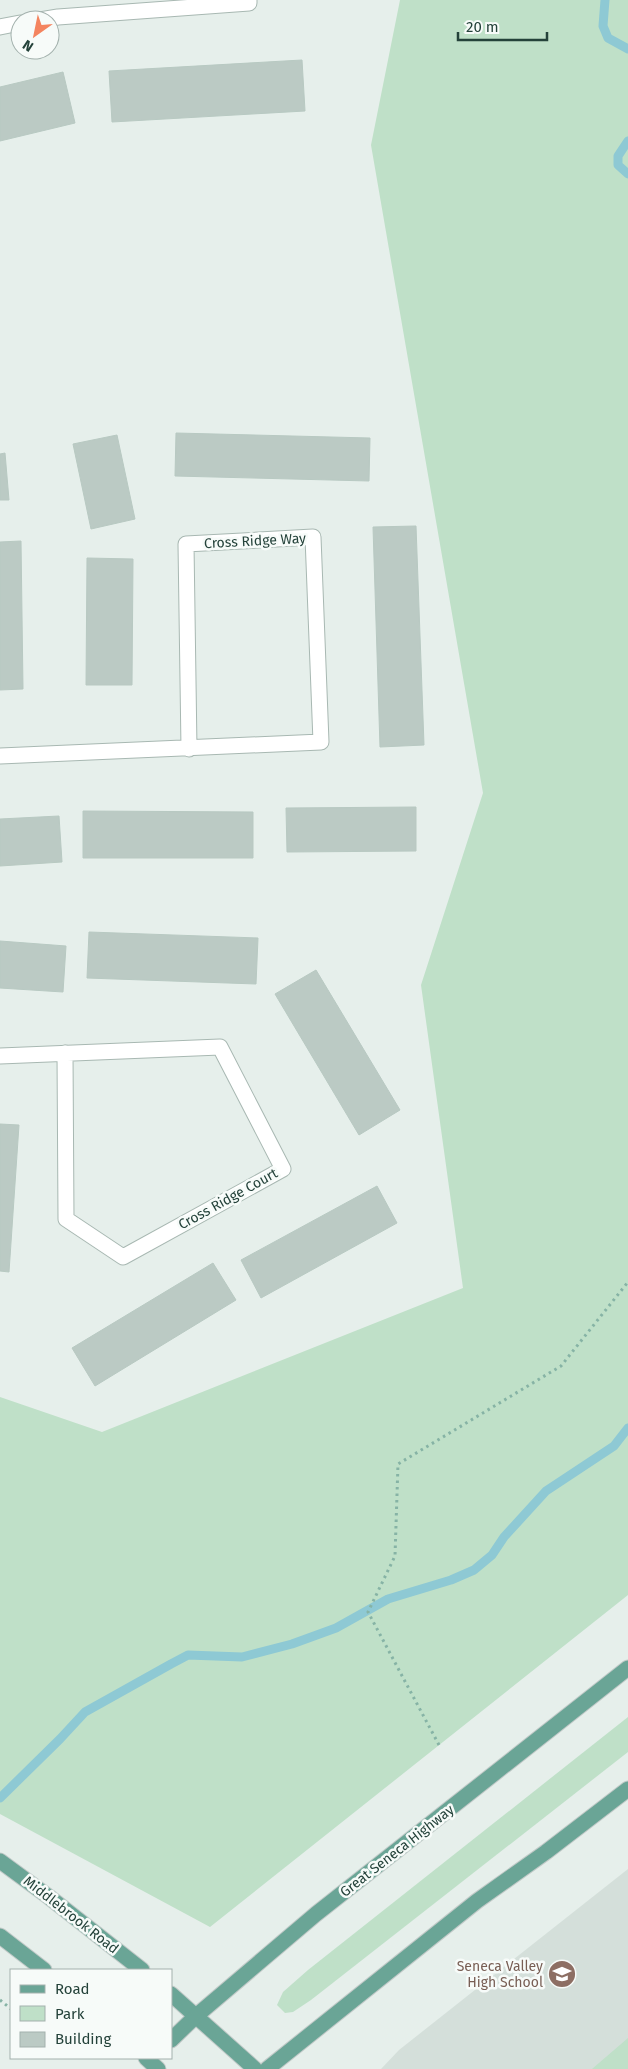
<svg xmlns="http://www.w3.org/2000/svg" width="628" height="2069" font-family="'Fira Sans',sans-serif">
<rect width="100%" height="100%" fill="#e6efeb"/>
<path fill="#d4dfda" d="M628,1869V2069H381L399,2050Z"/>
<g fill="#bfe0c8">
<path d="M400,0H628V1595L210,1927L0,1814V1397L102,1432L463,1288L421,985L483,793L371,145Z"/>
<path d="M628,1717V1752L311,2000L293,2012L285,2013L277,2005L283,1992L308,1970Z"/>
<path d="M628,2038V2069H592Z"/>
</g>
<g fill="none" stroke-linecap="round" stroke-linejoin="round">
<g stroke="#8ec9d4" stroke-width="9">
<path d="M605,0L603,26L608,38L628,49"/>
<path d="M628,141L618,156V165L628,174"/>
<path d="M0,1798L60,1739L85,1712L171,1664L188,1655L242,1657L292,1644L336,1628L388,1599L451,1580L474,1570L492,1555L504,1537L546,1491L614,1446L628,1428"/>
</g>
</g>
<g fill="#bbcac4" stroke="#b8c9c2">
<path d="M302,60L305,111L112,122L109,71Z"/>
<path d="M63,72L75,123L0,141V87Z"/>
<path d="M176,433L370,438L369,481L175,476Z"/>
<path d="M117,435L135,519L91,529L73,444Z"/>
<path d="M5,453L9,500H0V454Z"/>
<path d="M416,526L424,745L380,747L373,527Z"/>
<path d="M21,541L23,689L0,690V542Z"/>
<path d="M87,558L133,559L132,685H86Z"/>
<path d="M416,807V851L287,852L286,808Z"/>
<path d="M83,811L253,812V858H83Z"/>
<path d="M59,816L62,862L0,866V819Z"/>
<path d="M89,932L258,938L256,984L87,978Z"/>
<path d="M0,941L66,946L63,992L0,988Z"/>
<path d="M316,970L400,1110L359,1135L275,994Z"/>
<path d="M0,1124L19,1125L9,1272L0,1271Z"/>
<path d="M377,1186L397,1223L261,1298L241,1260Z"/>
<path d="M213,1263L236,1300L95,1386L72,1348Z"/>
</g>
<g fill="none" stroke-linecap="round" stroke-linejoin="round">
<defs>
<g id="street">
<path d="M40,20L58,17L249,3V0"/>
<path d="M0,27L20,23"/>
<path d="M0,756L321,742L313,537L186,544L189,749"/>
<path d="M0,1056L220,1047L283,1169L123,1257L66,1219L65,1053"/>
</g>
<g id="primary">
<path d="M0,1861L49,1897L142,1970"/>
<path d="M0,1936L44,1970"/>
<path d="M171,1994L255,2069"/>
<path d="M171,2040L196,2016L316,1914L628,1668"/>
<path d="M146,2058L158,2069"/>
<path d="M267,2069L477,1901L546,1852L628,1789"/>
</g>
</defs>
<use href="#street" stroke="#a8b8b2" stroke-width="17"/>
<use href="#primary" stroke="#c2cac8" stroke-width="17"/>
<g stroke="#86b3a5" stroke-width="3" stroke-dasharray="2.5 4" stroke-linecap="butt">
<path d="M439,1745L368,1612L395,1556L398,1464L561,1366L628,1282"/>
<path d="M0,2000L11,2009"/>
</g>
<use href="#street" stroke="#fff" stroke-width="15"/>
<use href="#primary" stroke="#6aa596" stroke-width="15"/>
</g>
<defs>
<symbol id="school-disc" viewBox="-11 -11 22 22"><circle r="9.5" fill="#8d6e63" stroke="#f7fbf9"/><path d="M0-5L7-2L0 1L-7-2ZM-4 1L0 2.5L4 1V4Q0 6-4 4Z" fill="#fff"/></symbol>
</defs>
<g fill-rule="evenodd">
<use href="#school-disc" x="546" y="1958" width="32" height="32"/>
</g>
<g text-anchor="middle" dominant-baseline="central" stroke-width="5" stroke-linejoin="round" paint-order="stroke">
<g font-size="14" fill="#24423a" stroke="#f7fbf9">
<text transform="translate(255 541) rotate(-3)">Cross Ridge Way</text>
<text transform="translate(228 1199) rotate(-29)">Cross Ridge Court</text>
<text transform="translate(397 1851) rotate(-38)">Great Seneca Highway</text>
<text transform="translate(71 1915) rotate(38)">Middlebrook Road</text>
</g>
<g font-size="14" fill="#785e54" stroke="#f7fbf9" text-anchor="end">
<text x="543" y="1966">Seneca Valley<tspan x="543" dy="16">High School</tspan></text>
</g>
</g>
<rect x="10" y="1969" width="162" height="90" fill="#f7fbf9" stroke="#a3b1ad"/>
<rect x="20" y="1985" width="25" height="8" fill="#6aa596" stroke="#a3b1ad"/>
<text x="55" y="1994" font-size="15" fill="#24423a">Road</text>
<rect x="20" y="2006" width="25" height="15" fill="#bfe0c8" stroke="#a3b1ad"/>
<text x="55" y="2019" font-size="15" fill="#24423a">Park</text>
<rect x="20" y="2032" width="25" height="15" fill="#bbcac4" stroke="#a3b1ad"/>
<text x="55" y="2044" font-size="15" fill="#24423a">Building</text>
<g transform="translate(35 35) rotate(213)"><circle r="24" fill="#f7fbf9" stroke="#a3b1ad"/>
<path d="M0-4L9 19L0 12L-9 19Z" fill="#f4845f"/>
<text y="-8" font-size="14" font-weight="bold" text-anchor="middle" fill="#24423a">N</text>
</g>
<path d="M458 32v8h89v-8" fill="none" stroke="#24423a" stroke-width="2.5"/>
<text x="466" y="32" font-size="15" fill="#24423a" stroke="#f7fbf9" stroke-width="4" paint-order="stroke">20 m</text>
</svg>
